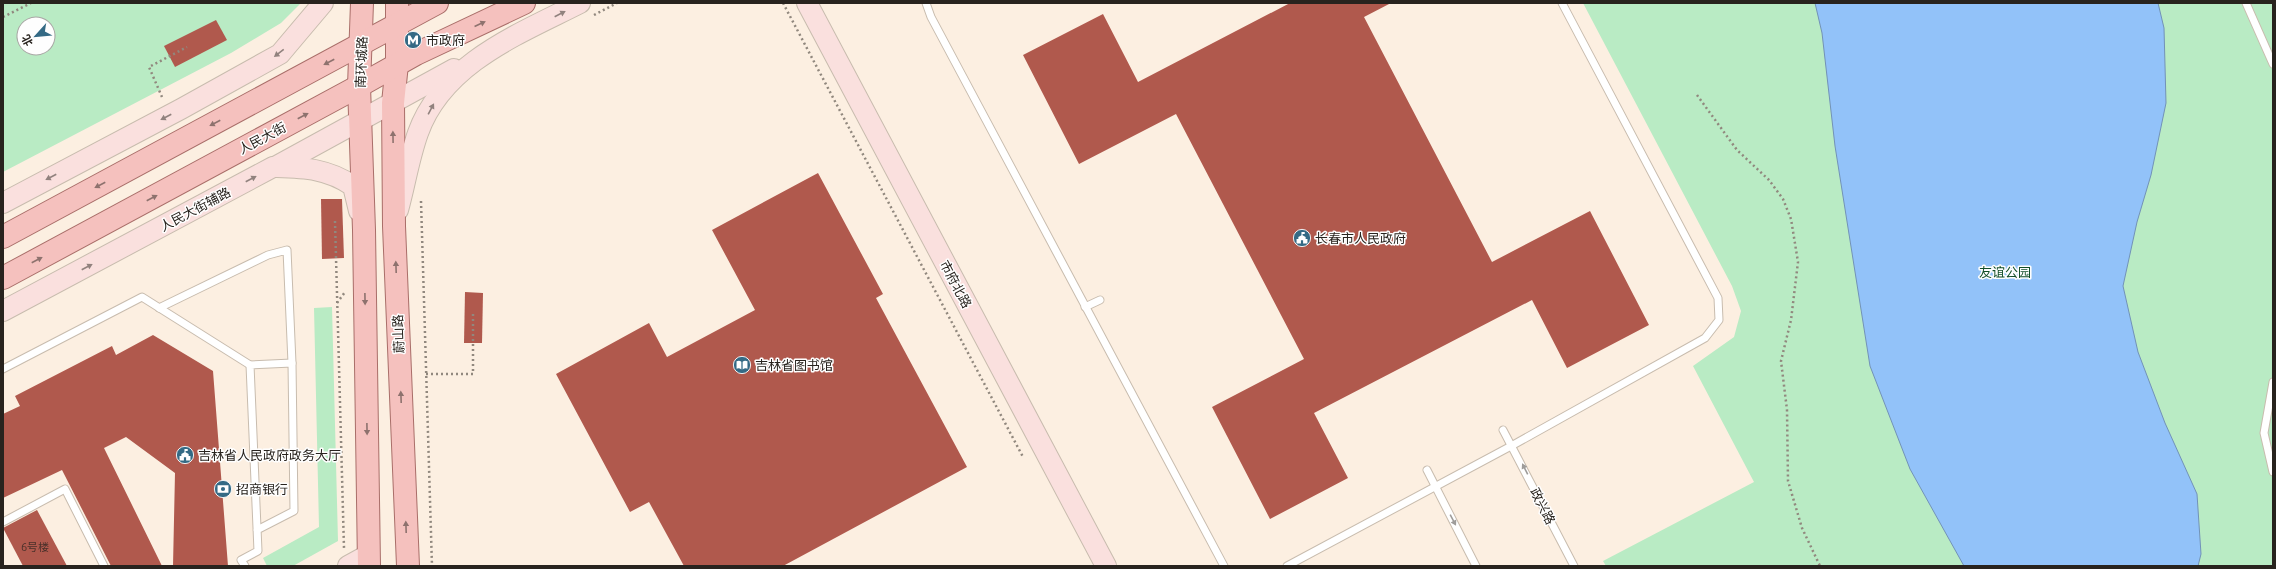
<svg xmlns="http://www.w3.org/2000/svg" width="2276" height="569" font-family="Ubuntu,'Noto Sans SC',sans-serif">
<rect width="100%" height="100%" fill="#fcefe1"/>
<g fill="#b9ebc4" fill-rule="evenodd">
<path d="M3,3H301L281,23L231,53L3,172ZM24,24H48V48H24Z"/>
<path d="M1583,3H2273V566H1606L1603,561L1754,482L1693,366L1734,337L1741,311L1732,286Z"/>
<path d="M332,307L338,541L293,566H267L263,558L319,527L314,308Z"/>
</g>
<path fill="#92c2f9" stroke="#7292b7" d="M1815,3H2158L2164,28L2166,103L2151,175L2137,222L2123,286L2138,352L2165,423L2197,494L2201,554L2198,566H1964L1910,469L1870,366L1835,146L1822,33Z"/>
<g fill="#b0594d">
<path d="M1290,3H1391L1364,17L1492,262L1590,211L1649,325L1567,368L1532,300L1314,413L1348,478L1270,519L1212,407L1304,359L1176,114L1079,164L1023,55L1103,14L1138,82Z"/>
<path d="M216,20L227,40L175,67L164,46Z"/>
<path d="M818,173L883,294L876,298L967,467L783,566H684L649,502L630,512L556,374L649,323L667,357L755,310L712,230Z"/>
<path d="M321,199H342L344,258L322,259Z"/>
<path d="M465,292L483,293L482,343H464Z"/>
<path d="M153,335L213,371L228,566H173L175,473L126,437L104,448L162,566H111L62,470L3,498V414L20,406L15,396L112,346L116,355Z"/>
<path d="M37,510L67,566H23L3,528Z"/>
</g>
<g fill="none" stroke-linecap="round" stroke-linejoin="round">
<defs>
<g id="lane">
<path d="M926,3L931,17L1224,566"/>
<path d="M2246,3L2273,64"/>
<path d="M1085,307L1100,300"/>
<path d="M159,308L268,255L287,250L292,363"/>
<path d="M3,369L142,297L250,365"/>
<path d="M2273,382L2264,433L2273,472"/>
<path d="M1503,430L1574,566"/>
<path d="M1427,470L1476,566"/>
<path d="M3,522L65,489L104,566"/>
<path d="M245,566L241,560L258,551L250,365L292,363L294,511L257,530"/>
<path d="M1287,566L1513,445L1705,338L1719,320L1718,298L1562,3"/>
</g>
<g id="secondary">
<path d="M807,3L1106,566"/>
<path d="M275,167L454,69"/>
<path d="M3,203L181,109L280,54L323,3"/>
<path d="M398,210C405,185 409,158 418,133C443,63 519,34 580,3"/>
<path d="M3,311L273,167C304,168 327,168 353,186L359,211"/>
<path d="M348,566L368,555"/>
</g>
<g id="primary">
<path d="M362,3L359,86L364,230L369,566"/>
<path d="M397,3V64L393,103L394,226L408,566"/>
<path d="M3,237L437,3"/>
<path d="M3,278L359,86L416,54L524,3"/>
</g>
</defs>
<use href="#lane" stroke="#c8bcae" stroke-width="9"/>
<use href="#secondary" stroke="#c8bcae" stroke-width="22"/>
<use href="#primary" stroke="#a96e69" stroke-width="24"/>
<g stroke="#91887e" stroke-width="2.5" stroke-dasharray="2 3" stroke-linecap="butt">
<path d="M783,3L1023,457"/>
<path d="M594,15L617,3"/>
<path d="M3,17L31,3"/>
<path d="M1697,95L1737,150L1769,180L1783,199L1791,219L1798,262L1791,320L1781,361L1787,410L1788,481L1802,528L1820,566"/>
<path d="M162,97L149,67L187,47"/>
<path d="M421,201L432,566"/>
<path d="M335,221L344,548"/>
<path d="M337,303L345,292"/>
<path d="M426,374H473V313"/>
</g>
<use href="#lane" stroke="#fff" stroke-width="7"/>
<use href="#secondary" stroke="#fae0de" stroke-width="20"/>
<use href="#primary" stroke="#f5c1be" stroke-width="22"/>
</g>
<defs><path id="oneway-solid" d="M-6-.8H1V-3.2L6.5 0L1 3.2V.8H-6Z"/></defs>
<g fill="#91827e">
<use href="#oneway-solid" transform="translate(560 14) rotate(-27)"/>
<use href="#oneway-solid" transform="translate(279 53) rotate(142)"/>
<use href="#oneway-solid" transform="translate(431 109) rotate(-62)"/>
<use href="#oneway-solid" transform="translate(166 117) rotate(152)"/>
<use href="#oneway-solid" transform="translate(51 177) rotate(152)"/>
<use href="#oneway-solid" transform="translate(251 179) rotate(-28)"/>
<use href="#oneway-solid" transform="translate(87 267) rotate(-28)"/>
</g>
<g fill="#8e726e">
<use href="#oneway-solid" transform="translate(480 24) rotate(-25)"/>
<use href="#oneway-solid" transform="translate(329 62) rotate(152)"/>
<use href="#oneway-solid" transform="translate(303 116) rotate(-28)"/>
<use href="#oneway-solid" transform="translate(215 123) rotate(152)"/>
<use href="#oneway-solid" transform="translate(393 137) rotate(-91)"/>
<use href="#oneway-solid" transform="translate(100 185) rotate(152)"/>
<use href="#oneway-solid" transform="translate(152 198) rotate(-28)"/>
<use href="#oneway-solid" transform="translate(37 260) rotate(-28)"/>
<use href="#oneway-solid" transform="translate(396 267) rotate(-92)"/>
<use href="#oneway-solid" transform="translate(365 299) rotate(89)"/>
<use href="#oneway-solid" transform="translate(401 397) rotate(-92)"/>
<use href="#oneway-solid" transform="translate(367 429) rotate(89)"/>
<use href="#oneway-solid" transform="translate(406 527) rotate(-92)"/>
</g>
<g fill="#9e9c9a">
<use href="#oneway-solid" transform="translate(1525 469) rotate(-117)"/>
<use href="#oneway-solid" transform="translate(1453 520) rotate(62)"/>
</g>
<defs>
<symbol id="metro-disc" viewBox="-11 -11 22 22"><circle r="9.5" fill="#346a85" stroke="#fefefe"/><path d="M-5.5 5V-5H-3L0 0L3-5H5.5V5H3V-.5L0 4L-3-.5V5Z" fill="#fff"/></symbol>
<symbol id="civic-disc" viewBox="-11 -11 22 22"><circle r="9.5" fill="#346a85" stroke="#fefefe"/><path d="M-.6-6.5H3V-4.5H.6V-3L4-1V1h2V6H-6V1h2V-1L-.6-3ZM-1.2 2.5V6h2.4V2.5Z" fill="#fff"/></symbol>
<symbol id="library-disc" viewBox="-11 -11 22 22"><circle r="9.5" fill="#346a85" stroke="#fefefe"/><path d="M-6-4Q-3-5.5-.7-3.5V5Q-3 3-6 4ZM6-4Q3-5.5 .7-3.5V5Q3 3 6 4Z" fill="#fff"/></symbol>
<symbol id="bank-disc" viewBox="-11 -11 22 22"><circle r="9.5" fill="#346a85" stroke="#fefefe"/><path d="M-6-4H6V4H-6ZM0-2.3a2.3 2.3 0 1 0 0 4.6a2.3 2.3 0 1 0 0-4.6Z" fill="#fff"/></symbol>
</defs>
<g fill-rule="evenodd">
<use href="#metro-disc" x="403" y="30" width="20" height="20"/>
<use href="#civic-disc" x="1292" y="228" width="20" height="20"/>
<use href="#library-disc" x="732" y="355" width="20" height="20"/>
<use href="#civic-disc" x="175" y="445" width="20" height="20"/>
<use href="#bank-disc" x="213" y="479" width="20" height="20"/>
</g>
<g text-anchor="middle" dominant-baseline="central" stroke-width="3" stroke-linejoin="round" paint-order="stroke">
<g font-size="11" fill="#4a302a">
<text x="35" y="547">6号楼</text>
</g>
<g font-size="13" fill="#28231e" stroke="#fefefe" text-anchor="start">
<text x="426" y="40">市政府</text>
<text x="1315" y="238">长春市人民政府</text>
<text x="755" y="365">吉林省图书馆</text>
<text x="198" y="455">吉林省人民政府政务大厅</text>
<text x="236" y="489">招商银行</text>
</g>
<g font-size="13" fill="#28231e" stroke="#fefefe">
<text transform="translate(361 62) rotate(-88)">南环城路</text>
<text transform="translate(262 138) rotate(-28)">人民大街</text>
<text transform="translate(195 209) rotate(-28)">人民大街辅路</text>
<text transform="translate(956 284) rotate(62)">市府北路</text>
<text transform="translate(398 334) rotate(-92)">蔚山路</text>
<text transform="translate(1543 506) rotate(63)">政兴路</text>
</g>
<g font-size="13" fill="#124e28" stroke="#fefefe">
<text x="2005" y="272">友谊公园</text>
</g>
</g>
<rect width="2276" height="569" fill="none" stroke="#28231e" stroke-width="8"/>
<g transform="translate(36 36) rotate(243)"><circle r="19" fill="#fefefe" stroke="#a8a6a4"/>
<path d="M0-3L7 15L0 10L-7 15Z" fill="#346a85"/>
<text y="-6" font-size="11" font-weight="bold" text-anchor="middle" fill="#28231e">北</text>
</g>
</svg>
